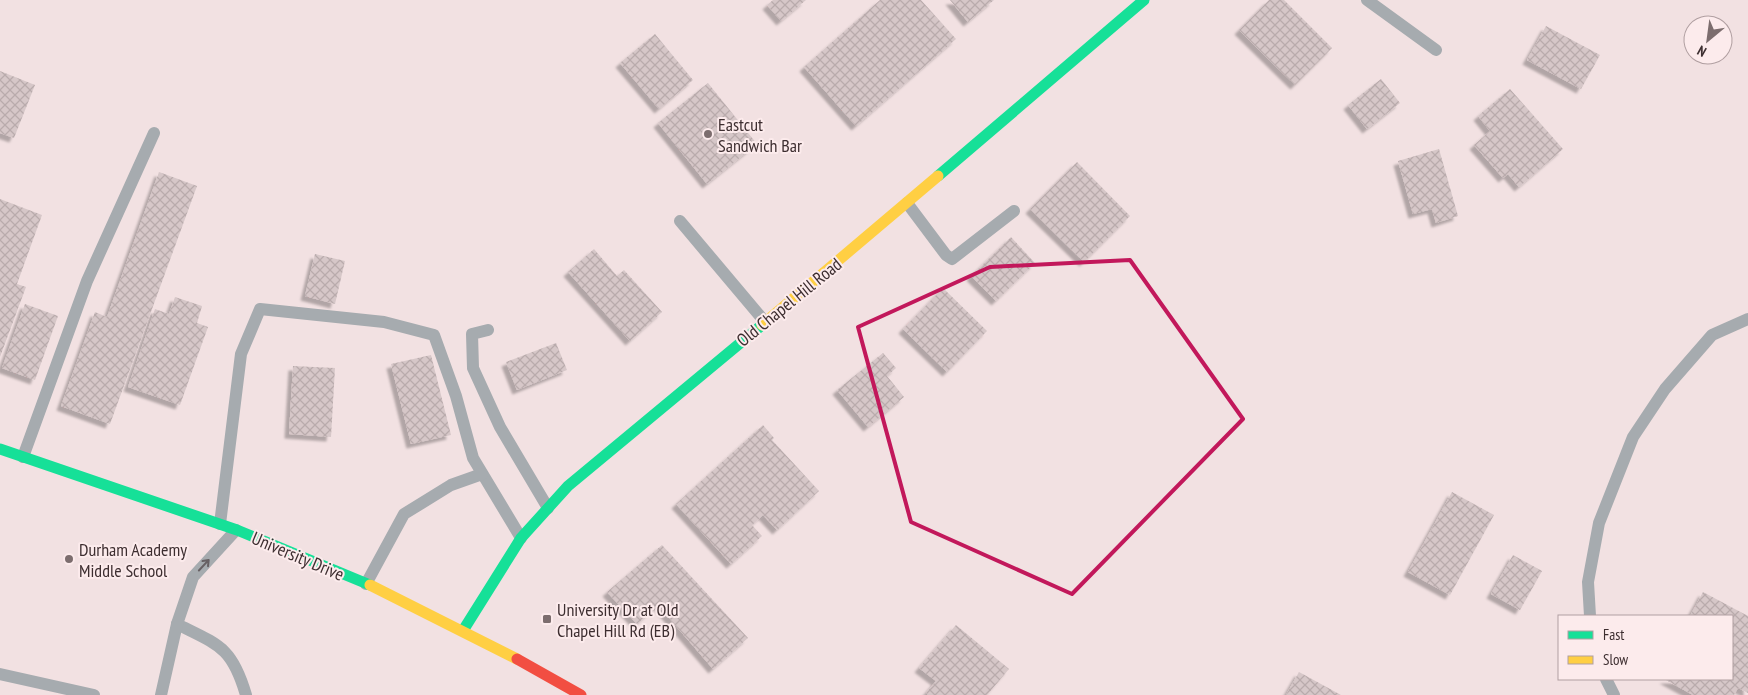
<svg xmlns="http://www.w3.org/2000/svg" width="1748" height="695" font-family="'PT Sans Narrow',sans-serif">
<defs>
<pattern id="building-cross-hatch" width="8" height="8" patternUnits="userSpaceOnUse" patternTransform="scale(1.25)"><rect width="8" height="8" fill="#d6c7c8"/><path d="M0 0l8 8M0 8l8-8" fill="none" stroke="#b9abac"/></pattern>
<filter id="shadow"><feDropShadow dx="-4.5" dy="4.5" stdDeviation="1" flood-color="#0004"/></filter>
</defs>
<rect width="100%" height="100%" fill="#f2e1e2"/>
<g fill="url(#building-cross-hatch)" filter="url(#shadow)">
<path d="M773,0H806L781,21L767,5Z"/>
<path d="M880,0H921L956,39L856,126L804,67Z"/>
<path d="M950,0H994L968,22Z"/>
<path d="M1269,0H1284L1332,48L1295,85L1239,30Z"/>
<path d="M1546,26L1600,55L1581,89L1527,60Z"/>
<path d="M655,34L693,80L659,109L620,63Z"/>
<path d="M0,71L35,85L14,138L0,133Z"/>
<path d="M1381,79L1400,103L1367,129L1348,105Z"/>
<path d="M708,83L757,144L707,184L658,123Z"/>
<path d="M1510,89L1563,149L1519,187L1508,174L1503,178L1474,145L1490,131L1478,116Z"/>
<path d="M1439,149L1458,216L1436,223L1432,209L1413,214L1398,161Z"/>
<path d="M1077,162L1130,216L1084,262L1030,209Z"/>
<path d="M159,172L197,186L110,424L61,406L95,312L107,317Z"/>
<path d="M0,199L42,215L17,284L26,287L0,357Z"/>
<path d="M1011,237L1035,263L996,301L971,276Z"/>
<path d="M594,249L617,276L624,270L662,312L630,341L568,272Z"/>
<path d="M315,254L345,261L335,304L305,296Z"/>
<path d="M943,288L987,331L947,372L903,329Z"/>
<path d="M175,297L202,306L197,323L208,327L180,405L128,387L155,309L169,314Z"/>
<path d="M25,304L58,316L35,380L2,368Z"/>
<path d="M556,343L567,370L517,390L506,362Z"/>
<path d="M883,353L896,368L887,376L904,397L868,427L837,390Z"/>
<path d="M431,355L451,435L411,444L391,364Z"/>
<path d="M293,366L335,368L331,437L289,434Z"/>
<path d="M763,425L774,438L772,440L819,491L777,530L763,515L752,525L762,536L731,564L676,504Z"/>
<path d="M1452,492L1494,515L1450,595L1408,572Z"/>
<path d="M662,545L748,638L713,669L658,605L637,624L607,592Z"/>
<path d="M1513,555L1542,571L1520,610L1491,594Z"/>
<path d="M1703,592L1748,616V693L1738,688L1734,695H1693L1664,679H1732V616H1690Z"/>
<path d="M956,625L1009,669L987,695H928L926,693L936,681L919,668Z"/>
<path d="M1299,672L1341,695H1286Z"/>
</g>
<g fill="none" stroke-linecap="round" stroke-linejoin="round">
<g stroke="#a6abaf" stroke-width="12">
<path d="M1367,0L1436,50"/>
<path d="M907,203L946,255L952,259L1014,211"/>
<path d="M680,221L765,322"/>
<path d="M488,330L472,334L473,368L500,427L548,508"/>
<path d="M23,457L87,281L154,133"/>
<path d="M220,524L241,354L260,309L384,322L434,335L456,396L473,458L521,538"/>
<path d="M366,584L404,514L451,485L482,474"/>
<path d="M1590,616L1588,582L1599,523L1633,437L1665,389L1712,335L1748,319"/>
<path d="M177,624C219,645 232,647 246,695"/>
<path d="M0,674L94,695"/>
<path d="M1606,679L1614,695"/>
<path d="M161,695L177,624L193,577L236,530"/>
</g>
<g stroke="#16e098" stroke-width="11">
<path d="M938,176L1144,0"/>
<path d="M0,449L237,530L370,585"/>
<path d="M464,629L521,538L568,486L762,325"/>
</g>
<g stroke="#ffcf43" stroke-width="11">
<path d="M762,325L938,176"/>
<path d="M370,585L517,659"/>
</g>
<path stroke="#f24e42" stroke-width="11" d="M517,659L581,695"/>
</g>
<defs><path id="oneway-shaft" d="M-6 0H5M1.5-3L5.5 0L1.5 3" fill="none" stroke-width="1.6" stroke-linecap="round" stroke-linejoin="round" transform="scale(1.25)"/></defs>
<use stroke="#676063" href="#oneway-shaft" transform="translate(204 565) rotate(-47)"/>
<path fill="none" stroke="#c2185b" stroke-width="4" stroke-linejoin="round" d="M1130,260L1243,419L1072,594L911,522L858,327L990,267Z"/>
<g fill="#7c6d6e" stroke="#fcebec" stroke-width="2">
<circle cx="708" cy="134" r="5"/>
<circle cx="69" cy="559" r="5"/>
<rect x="542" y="614" width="10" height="10" rx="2.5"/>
</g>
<g text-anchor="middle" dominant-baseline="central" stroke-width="4" stroke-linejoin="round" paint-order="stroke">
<g font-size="18" fill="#3d2e30" stroke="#fcebec" text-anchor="start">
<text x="718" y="124">Eastcut<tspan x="718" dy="21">Sandwich Bar</tspan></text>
<text x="79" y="549">Durham Academy<tspan x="79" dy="21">Middle School</tspan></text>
<text x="557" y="609">University Dr at Old<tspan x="557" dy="21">Chapel Hill Rd (EB)</tspan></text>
</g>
<g font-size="18" fill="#3d2e30" stroke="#fcebec">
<text transform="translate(789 302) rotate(-39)">Old Chapel Hill Road</text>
<text transform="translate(298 556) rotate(23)">University Drive</text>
</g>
</g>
<rect x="1558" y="615" width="175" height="65" fill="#fcebec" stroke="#b09fa1"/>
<rect x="1568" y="631" width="25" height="8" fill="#16e098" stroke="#b09fa1"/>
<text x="1603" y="640" font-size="15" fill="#3d2e30">Fast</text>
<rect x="1568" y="656" width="25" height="8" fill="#ffcf43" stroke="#b09fa1"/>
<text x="1603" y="665" font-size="15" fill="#3d2e30">Slow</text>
<g transform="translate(1708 40) rotate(209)"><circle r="24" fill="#fcebec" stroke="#b09fa1"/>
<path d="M0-4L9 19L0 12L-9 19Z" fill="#7c6d6e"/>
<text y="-8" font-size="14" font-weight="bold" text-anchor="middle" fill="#3d2e30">N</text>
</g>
</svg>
